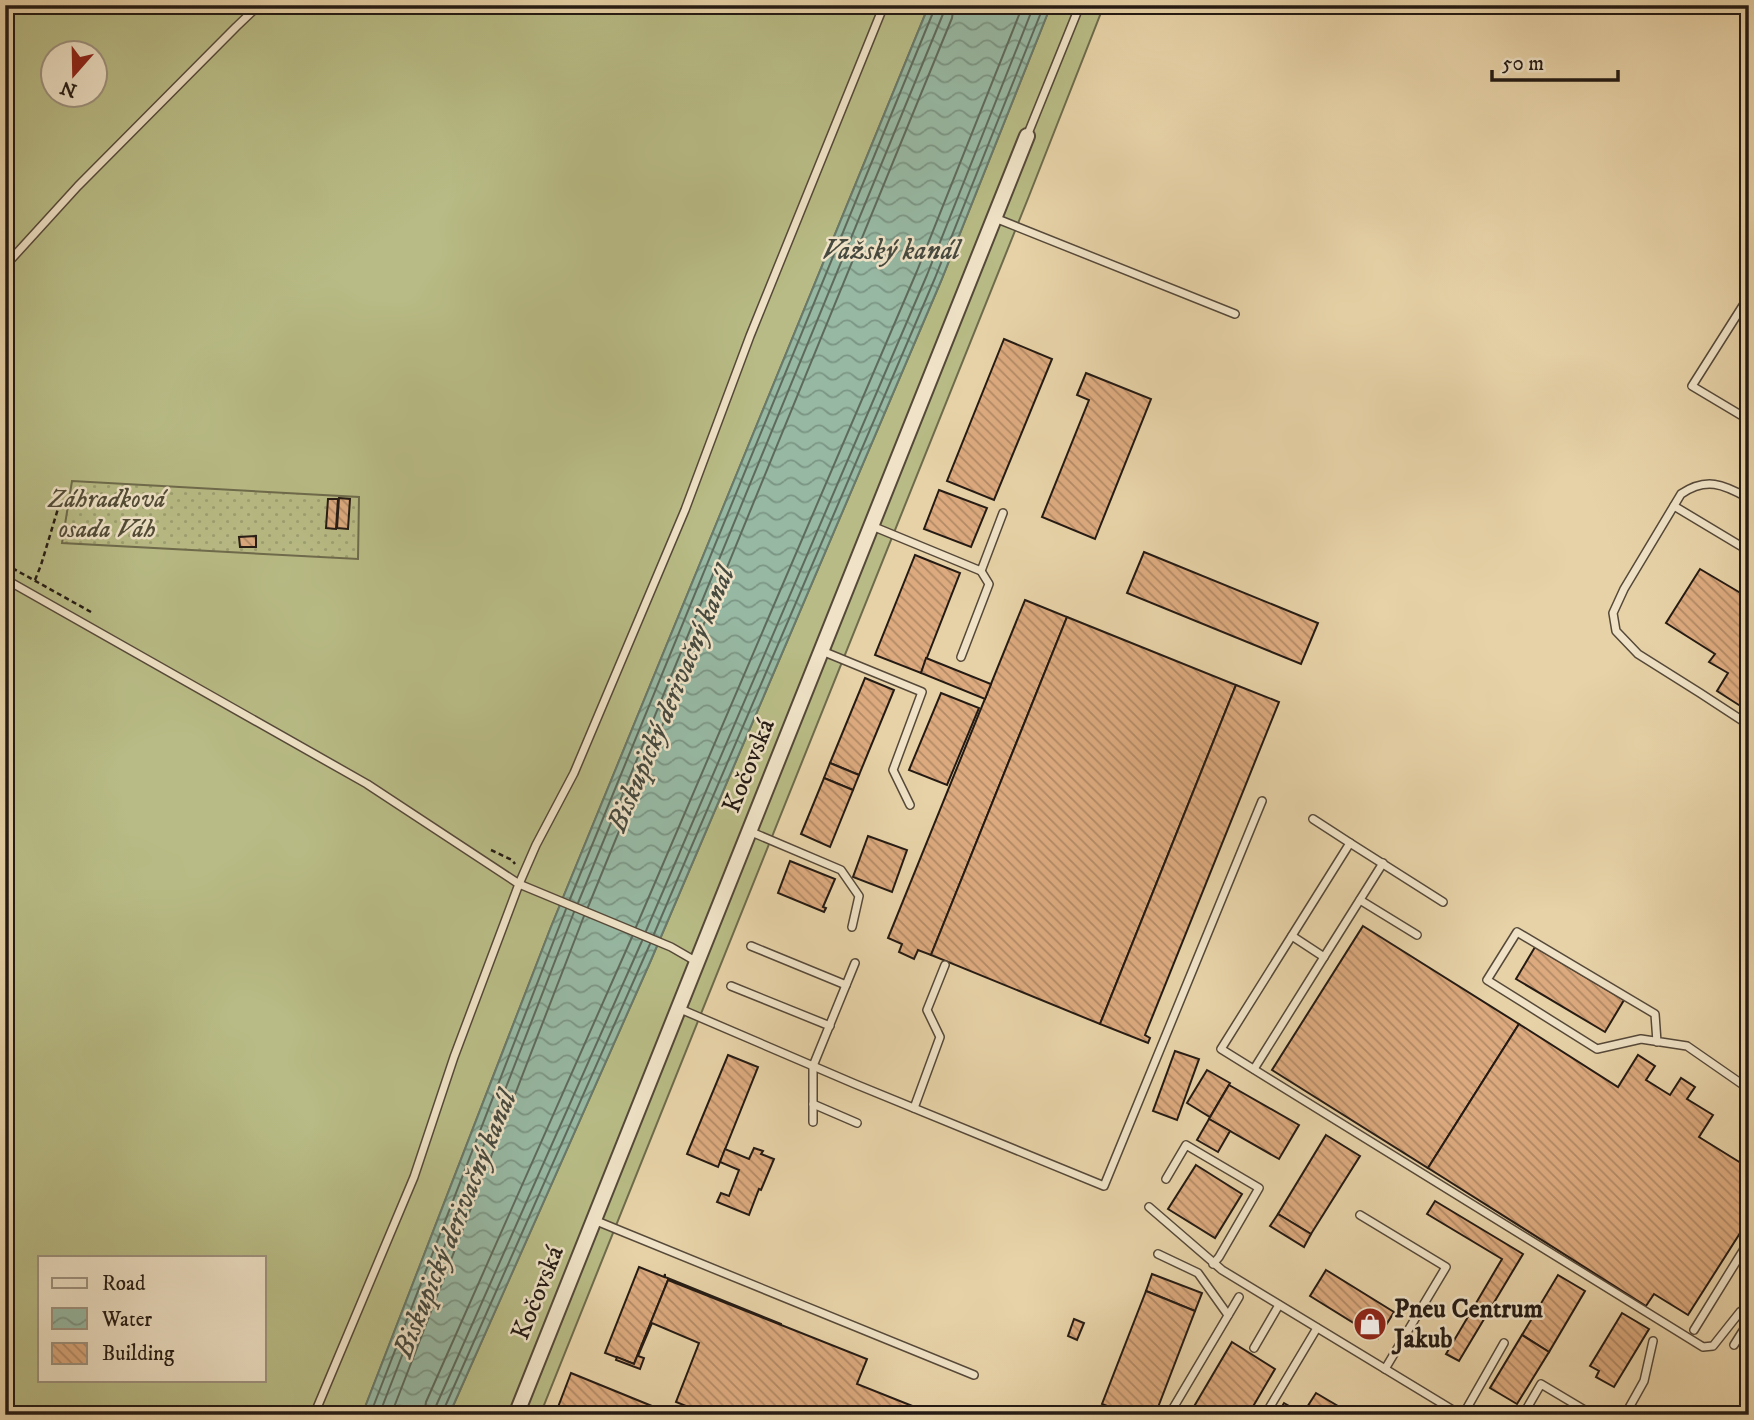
<svg xmlns="http://www.w3.org/2000/svg" width="1754" height="1420" font-family="'IM FELL DW Pica',serif">
<defs>
<pattern id="garden-dots" width="8" height="8" patternUnits="userSpaceOnUse" patternTransform="scale(1.75)"><rect width="8" height="8" fill="#b8bb85"/><path d="M2 2h.1M6 6h.1" fill="none" stroke="#9ea072" stroke-width="1.8" stroke-linecap="round"/></pattern>
<pattern id="water-waves" width="16" height="10" patternUnits="userSpaceOnUse" patternTransform="scale(1.75)"><rect width="16" height="10" fill="#97b8a3"/><path d="M0 5q4-4 8 0t8 0" fill="none" stroke="#7b9584"/></pattern>
<pattern id="building-back-hatch" width="6" height="6" patternUnits="userSpaceOnUse" patternTransform="scale(1.75)"><rect width="6" height="6" fill="#dcaa7e"/><path d="M-1 5l2 2M0 0l6 6M5-1l2 2" fill="none" stroke="#b28a66"/></pattern>
</defs>
<rect width="100%" height="100%" fill="#e7d2a7"/>
<filter id="stains"><feTurbulence type="fractalNoise" baseFrequency=".00286" numOctaves="4"/><feColorMatrix values="0 0 0 0 .2 0 0 0 0 .09 0 0 0 0 .02 0 0 0 .5 -.17"/></filter>
<radialGradient id="worn" r=".72"><stop offset=".6" stop-color="#630" stop-opacity="0"/><stop offset="1" stop-color="#630" stop-opacity=".3"/></radialGradient>
<g fill="#b8bb85" stroke="#6e6b4c" stroke-width="2" fill-rule="evenodd">
<path d="M5,5H929L551,927L362,1415H5ZM52,52H94V94H52ZM40,1257H264V1380H40Z"/>
<path d="M1051,5H1104L1029,196L540,1415H449L651,960L941,281Z"/>
</g>
<path fill="url(#garden-dots)" stroke="#6e6b4c" stroke-width="2" d="M72,481L359,497L358,559L62,543Z"/>
<path fill="url(#water-waves)" stroke="#69796a" stroke-width="2" d="M929,5H1051L941,281L651,960L449,1415H362L551,927Z"/>
<g fill="none" stroke-linecap="round" stroke-linejoin="round">
<g stroke="#5e6a5c" stroke-width="2">
<path d="M570,899L934,10L935,5"/>
<path d="M578,903L943,14L944,5"/>
<path d="M588,907L952,18L954,5"/>
<path d="M636,927L917,271L1023,5"/>
<path d="M646,931L927,275L1034,5"/>
<path d="M654,934L935,278L1044,5"/>
<path d="M370,1415L566,909"/>
<path d="M379,1415L574,912"/>
<path d="M391,1415L584,916"/>
<path d="M424,1415L426,1402L632,937"/>
<path d="M435,1415L436,1406L642,941"/>
<path d="M443,1415L444,1409L650,944"/>
</g>
</g>
<g fill="url(#building-back-hatch)" stroke="#251b14" stroke-width="2">
<path d="M1004,339L1052,359L994,500L947,481Z"/>
<path d="M1086,373L1151,399L1095,539L1042,517L1089,400L1077,395Z"/>
<path d="M939,490L987,508L971,547L924,529Z"/>
<path d="M339,498L350,499L348,529L337,528Z"/>
<path d="M328,499H338L336,529L326,528Z"/>
<path d="M256,536V547H240L239,537Z"/>
<path d="M1144,552L1318,623L1301,664L1127,593Z"/>
<path d="M915,555L960,573L921,673L875,655Z"/>
<path d="M1700,569L1749,598V697L1742,707L1717,691L1728,673L1709,662L1715,654L1666,623Z"/>
<path d="M1025,600L1067,617L931,955L918,950L914,959L899,952L902,944L888,938Z"/>
<path d="M1067,617L1236,685L1100,1024L931,955Z"/>
<path d="M926,658L991,684L985,699L921,673Z"/>
<path d="M865,678L894,690L859,775L830,763Z"/>
<path d="M1236,685L1279,702L1145,1035L1150,1038L1148,1043L1100,1024Z"/>
<path d="M941,693L979,708L947,785L909,770Z"/>
<path d="M830,763L859,775L853,790L824,778Z"/>
<path d="M824,778L853,790L830,847L801,834Z"/>
<path d="M868,836L907,850L892,892L853,877Z"/>
<path d="M790,861L835,879L823,907L826,908L824,912L778,893Z"/>
<path d="M1363,926L1519,1024L1428,1168L1272,1070Z"/>
<path d="M1535,947L1624,1000L1605,1032L1516,979Z"/>
<path d="M1519,1024L1618,1087L1638,1055L1655,1066L1646,1080L1670,1095L1681,1078L1695,1087L1687,1099L1713,1115L1699,1137L1749,1168V1219L1688,1315L1654,1294L1646,1306L1428,1168Z"/>
<path d="M1175,1051L1199,1059L1177,1120L1153,1111Z"/>
<path d="M728,1055L758,1067L718,1167L687,1154Z"/>
<path d="M1207,1070L1230,1083L1210,1117L1187,1103Z"/>
<path d="M1229,1085L1299,1125L1279,1159L1209,1119Z"/>
<path d="M1209,1119L1230,1131L1218,1152L1197,1140Z"/>
<path d="M1326,1135L1360,1156L1311,1234L1278,1214Z"/>
<path d="M754,1148L763,1151L761,1154L774,1159L761,1190L759,1189L749,1215L717,1202L721,1193L729,1196L739,1170L720,1162L725,1149L749,1159Z"/>
<path d="M1196,1165L1242,1194L1215,1238L1168,1209Z"/>
<path d="M1435,1201L1523,1254L1459,1361L1446,1354L1502,1259L1427,1214Z"/>
<path d="M1278,1214L1311,1234L1304,1247L1270,1226Z"/>
<path d="M639,1267L664,1277L665,1274V1277L781,1324V1326L668,1280L634,1364L605,1353Z"/>
<path d="M1326,1270L1394,1312L1378,1338L1310,1296Z"/>
<path d="M1152,1274L1202,1293L1195,1311L1146,1291Z"/>
<path d="M1558,1275L1585,1291L1549,1352L1522,1335Z"/>
<path d="M668,1280L867,1359L857,1384L935,1415H708L676,1402L699,1343L652,1323L638,1356L644,1358L640,1369L616,1360L617,1357L634,1364Z"/>
<path d="M1146,1291L1195,1311L1155,1415H1130L1102,1404Z"/>
<path d="M1622,1313L1649,1329L1614,1387L1596,1377L1599,1371L1590,1366Z"/>
<path d="M1074,1319L1084,1323L1077,1340L1068,1336Z"/>
<path d="M1522,1335L1549,1352L1517,1404L1490,1388Z"/>
<path d="M1232,1342L1275,1369L1248,1415H1189Z"/>
<path d="M571,1373L674,1415H555Z"/>
<path d="M1316,1393L1348,1412L1347,1415H1302Z"/>
<path d="M1284,1403L1303,1414L1302,1415H1277Z"/>
</g>
<g fill="none" stroke-linecap="round" stroke-linejoin="round">
<defs>
<g id="service">
<path d="M1027,136L1080,5"/>
<path d="M995,218L1235,314"/>
<path d="M5,266L78,186L236,27L259,5"/>
<path d="M1749,296L1692,386L1749,420"/>
<path d="M1748,498C1723,484 1706,477 1681,494L1624,589L1613,613L1616,631L1638,654L1700,693L1749,725"/>
<path d="M1674,506L1749,551"/>
<path d="M872,526L981,571L1003,513"/>
<path d="M5,579L367,784L519,884L671,947L697,962"/>
<path d="M822,651L922,692L893,770L910,805"/>
<path d="M961,657L989,584L981,571"/>
<path d="M1313,819L1350,843L1221,1049L1703,1347L1713,1346L1740,1312L1749,1306"/>
<path d="M749,831L841,870L859,896L852,927"/>
<path d="M1350,843L1443,902"/>
<path d="M1360,900L1417,935"/>
<path d="M1292,936L1324,957L1383,863"/>
<path d="M751,946L846,985"/>
<path d="M731,986L830,1026"/>
<path d="M678,1008L855,1084L1104,1186L1262,801"/>
<path d="M1657,1042L1655,1014L1517,932L1487,980L1597,1049L1641,1039L1687,1046L1749,1089"/>
<path d="M1254,1069L1324,957"/>
<path d="M813,1104L857,1123"/>
<path d="M914,1108L940,1037L927,1010L945,965"/>
<path d="M813,1122V1066L855,963"/>
<path d="M1166,1179L1186,1145L1259,1188L1219,1257L1213,1264"/>
<path d="M1149,1207L1222,1270L1461,1415"/>
<path d="M1360,1215L1446,1267L1385,1369"/>
<path d="M594,1220L974,1375"/>
<path d="M1158,1254L1198,1273L1228,1315"/>
<path d="M1694,1330L1749,1241"/>
<path d="M1734,1345L1749,1321"/>
<path d="M1254,1348L1279,1305"/>
<path d="M314,1415L414,1177L454,1057L519,884L536,845L574,773L685,510L750,336L884,5"/>
<path d="M1169,1415L1239,1297"/>
<path d="M1265,1415L1317,1328"/>
<path d="M1463,1415L1504,1343"/>
<path d="M1523,1415L1541,1384L1593,1415"/>
<path d="M1625,1415L1644,1381L1653,1341"/>
</g>
<path id="minor" d="M516,1415L1027,136"/>
</defs>
<use href="#service" stroke="#564939" stroke-width="10"/>
<use href="#minor" stroke="#564939" stroke-width="18"/>
<g stroke="#251b14" stroke-width="2.5" stroke-dasharray="5 3.5" stroke-linecap="butt">
<path d="M5,564L91,612"/>
<path d="M35,580L41,565L60,502"/>
<path d="M491,850L512,860L515,864"/>
<path d="M5,1408L17,1415"/>
</g>
<use href="#service" stroke="#efe2c6" stroke-width="7"/>
<use href="#minor" stroke="#efe2c6" stroke-width="14"/>
</g>
<defs>
<symbol id="shop-disc" viewBox="-11 -11 22 22"><circle r="9.5" fill="#8f2418" stroke="#efe2c6"/><path d="M-5-2.5h2.3a2.7 3.5 0 0 1 5.4 0H5L5.5 6h-11ZM-1.5-2.5h3a1.5 2.3 0 0 0-3 0Z" fill="#fff"/></symbol>
</defs>
<g fill-rule="evenodd">
<use href="#shop-disc" x="1351" y="1305" width="38" height="38"/>
</g>
<g text-anchor="middle" dominant-baseline="central" stroke-width="5" stroke-linejoin="round" paint-order="stroke">
<g font-size="26" font-style="italic" fill="#514b36" stroke="#efe2c6">
<text x="107" y="499">Záhradková<tspan x="107" dy="30">osada Váh</tspan></text>
</g>
<g font-size="26" fill="#251b14" stroke="#efe2c6">
<text transform="translate(749 766) rotate(-68)">Kočovská</text>
<text transform="translate(538 1293) rotate(-68)">Kočovská</text>
</g>
<g font-size="26" font-weight="bold" fill="#251b14" stroke="#efe2c6" text-anchor="start">
<text x="1394" y="1309">Pneu Centrum<tspan x="1394" dy="30">Jakub</tspan></text>
</g>
<g font-size="28" font-style="italic" fill="#474a3f" stroke="#efe2c6">
<text x="891" y="250">Važský kanál</text>
<text transform="translate(671 699) rotate(-67)">Biskupický derivačný kanál</text>
<text transform="translate(455 1224) rotate(-68)">Biskupický derivačný kanál</text>
</g>
</g>
<rect width="1754" height="1420" fill="none" stroke="#e7d2a7" stroke-width="28"/>
<rect x="7" y="7" width="1740" height="1406" fill="none" stroke="#251b14" stroke-width="3.5"/>
<rect x="14" y="14" width="1726" height="1392" fill="none" stroke="#251b14" stroke-width="2"/>
<rect x="38" y="1256" width="228" height="126" fill="#efe2c6" stroke="#9e927f" stroke-width="2"/>
<rect x="52" y="1278" width="35" height="10" fill="#efe2c6" stroke="#9e927f" stroke-width="2"/>
<text x="102" y="1290" font-size="21" fill="#251b14">Road</text>
<rect x="52" y="1308" width="35" height="21" fill="url(#water-waves)" stroke="#9e927f" stroke-width="2"/>
<text x="102" y="1326" font-size="21" fill="#251b14">Water</text>
<rect x="52" y="1343" width="35" height="21" fill="url(#building-back-hatch)" stroke="#9e927f" stroke-width="2"/>
<text x="102" y="1360" font-size="21" fill="#251b14">Building</text>
<g transform="translate(74 74) rotate(200)"><circle r="33" fill="#efe2c6" stroke="#9e927f" stroke-width="2"/>
<path d="M0-5L12 26L0 18L-12 26Z" fill="#8f2418"/>
<text y="-10" font-size="19" font-weight="bold" text-anchor="middle" fill="#251b14">N</text>
</g>
<path d="M1492 70v10h126v-10" fill="none" stroke="#251b14" stroke-width="3.5"/>
<text x="1502" y="70" font-size="21" fill="#251b14" stroke="#efe2c6" stroke-width="5" paint-order="stroke">50 m</text>
<rect width="100%" height="100%" filter="url(#stains)"/>
<rect width="100%" height="100%" fill="url(#worn)"/>
</svg>
